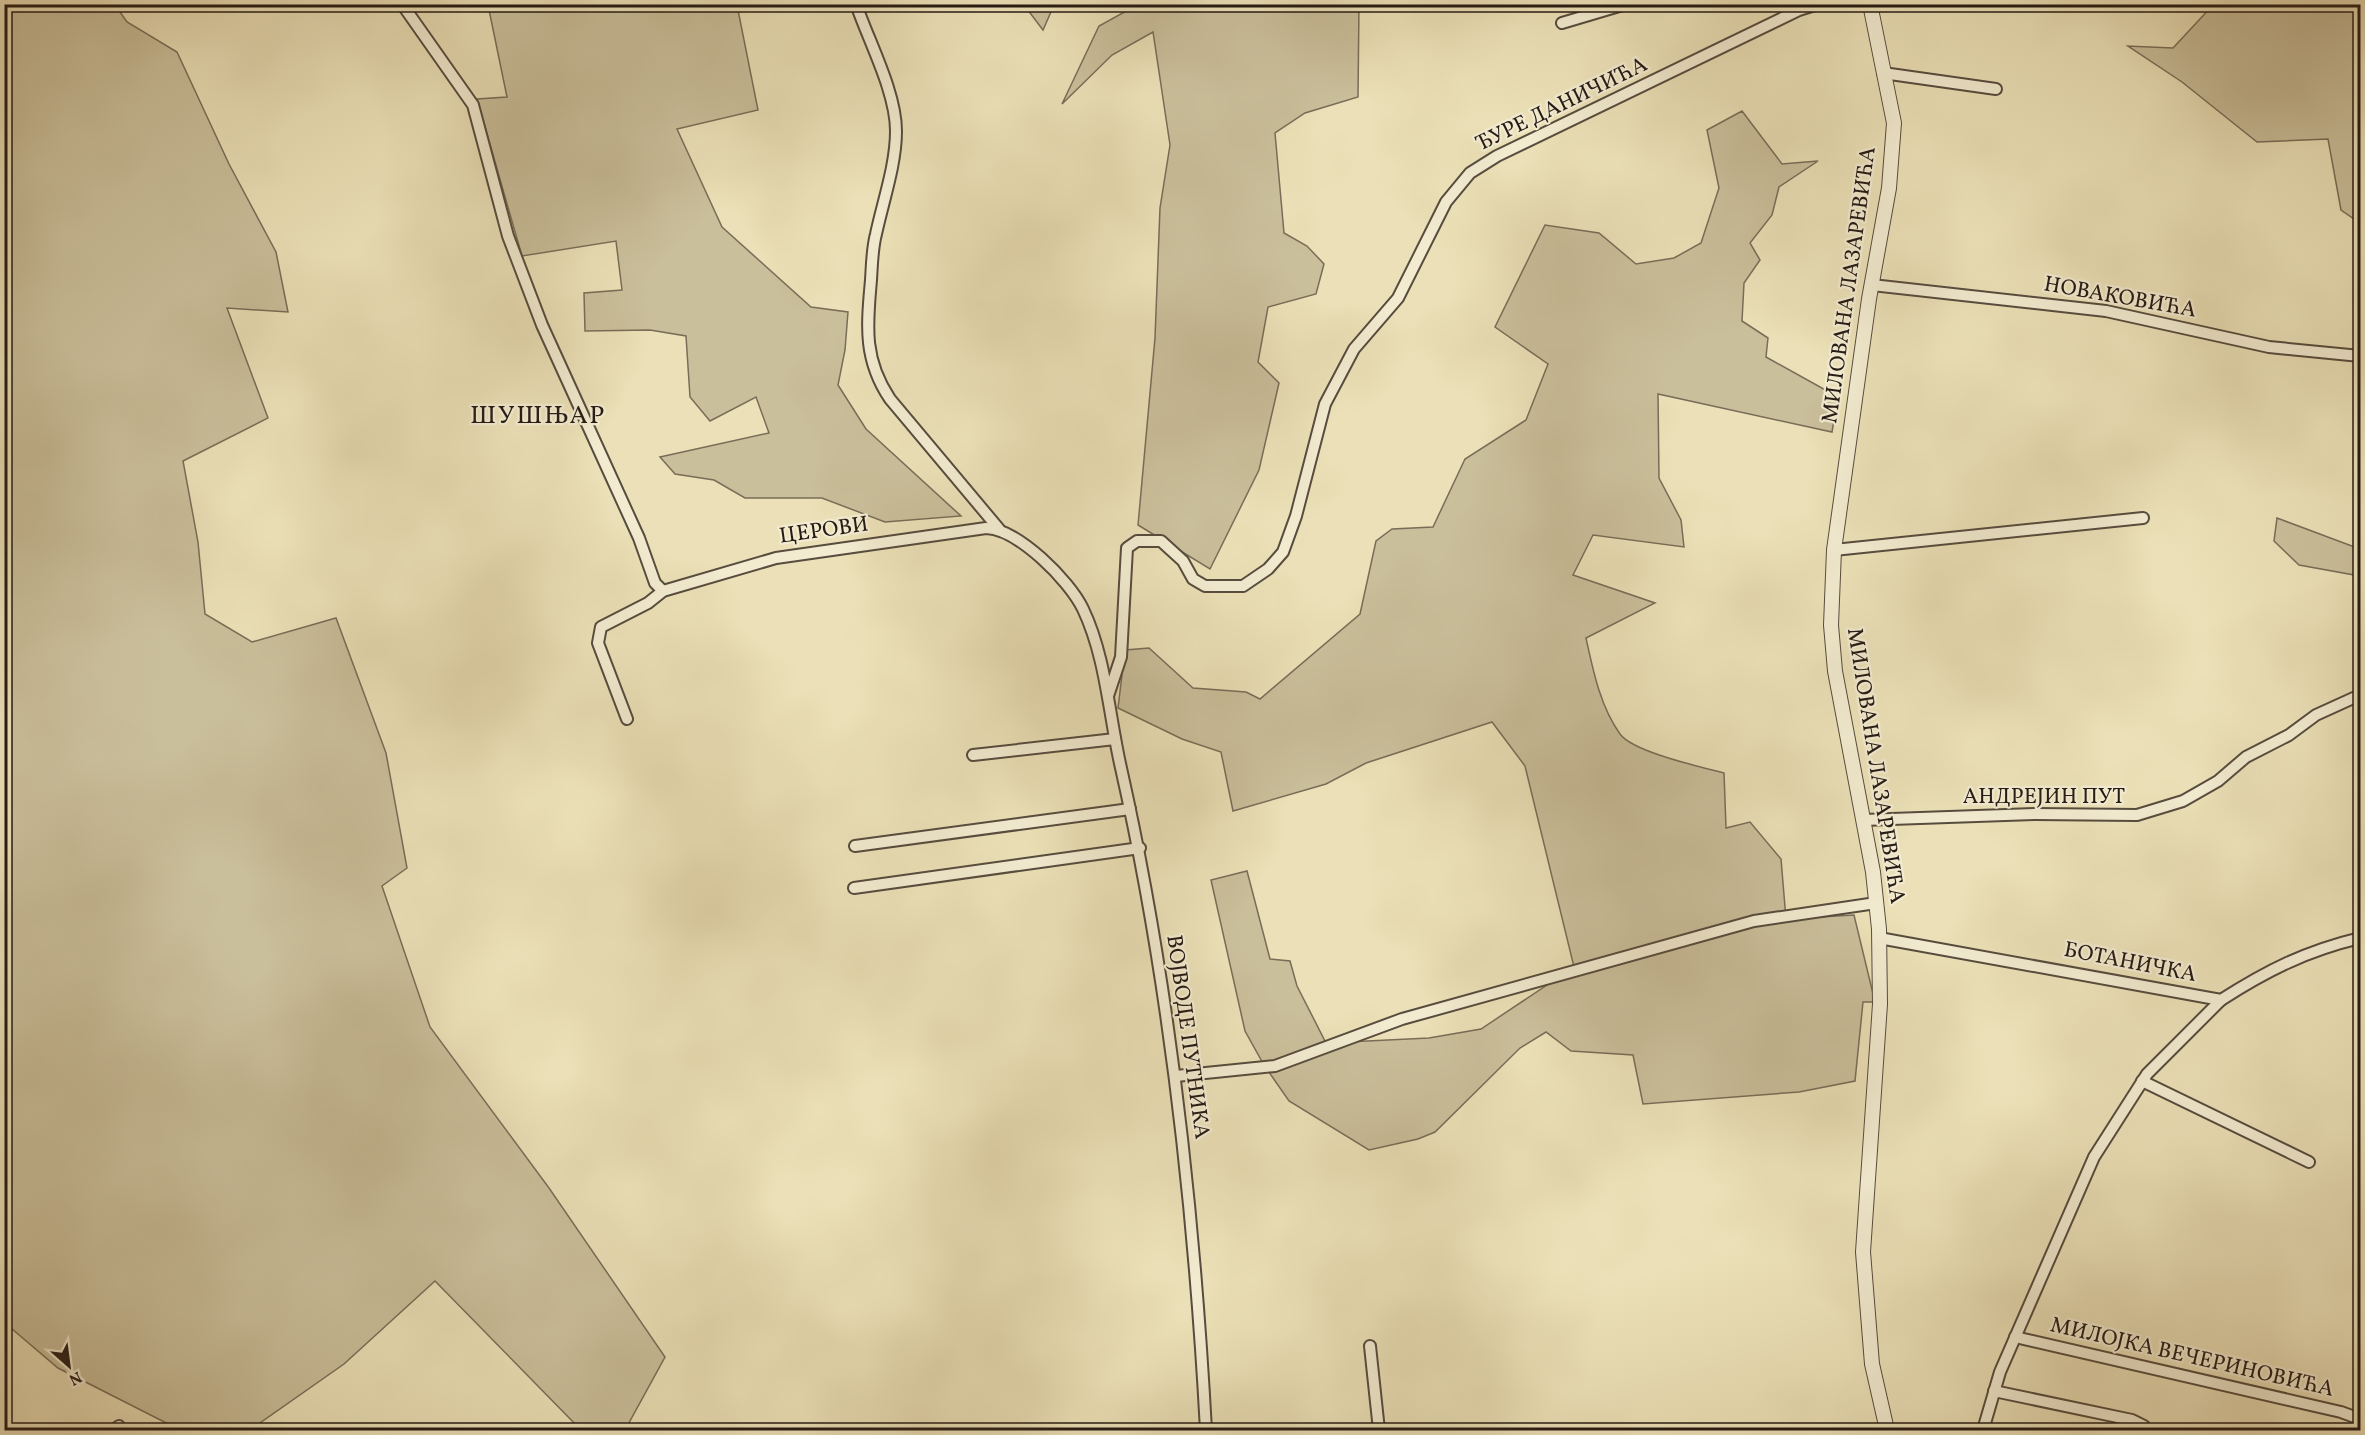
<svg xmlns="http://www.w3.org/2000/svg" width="2365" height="1435" font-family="Vollkorn,serif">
<rect width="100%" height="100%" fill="#ebe0b7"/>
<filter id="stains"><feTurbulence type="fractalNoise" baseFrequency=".00333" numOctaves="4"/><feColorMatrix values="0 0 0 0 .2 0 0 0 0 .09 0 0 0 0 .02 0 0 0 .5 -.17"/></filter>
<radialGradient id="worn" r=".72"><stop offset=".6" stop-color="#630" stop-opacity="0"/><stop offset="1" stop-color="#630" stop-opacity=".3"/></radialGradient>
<g fill="#cabf9b" stroke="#786d58" stroke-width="1.5">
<path d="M1359,4L1358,97L1305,113L1275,133L1284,233L1307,246L1324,264L1316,294L1268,307L1258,362L1279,383L1259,470L1210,569L1138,525L1155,338L1160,208L1170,145L1153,32L1112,55L1062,104L1099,26L1137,5Z"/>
<path d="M4,5H115L127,22L177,52L229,164L276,252L288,312L227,308L268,418L183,461L198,542L205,614L252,642L336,618L386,753L407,868L382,886L430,1027L549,1188L665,1357L625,1430H581L435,1281L344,1364L250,1430H180L58,1368L5,1323Z"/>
<path d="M488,5H737L758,110L677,129L722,227L811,307L848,312L845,350L838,385L866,429L961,516L885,522L822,498H745L714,480L675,474L660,457L769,433L756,397L710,421L690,397L686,336L650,330L585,331L584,293L622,290L616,241L522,256L477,99L507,97Z"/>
<path d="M1024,5H1054L1043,30Z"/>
<path d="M2213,5H2360V223L2341,210L2328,139L2257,142L2182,82L2128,46L2173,48Z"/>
<path d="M1742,111L1782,164L1818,161L1779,187L1772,215L1750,243L1760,260L1744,283L1742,321L1768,338L1766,357L1838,397L1832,432L1658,394L1659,478L1681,520L1684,547L1593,535L1573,575L1655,603L1586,638C1593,670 1600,706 1620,734C1633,752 1701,767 1724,773L1726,828L1750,822L1781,859L1786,919L1854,915L1875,1002H1863L1855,1081L1799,1092L1643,1104L1633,1055L1571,1051L1546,1032L1520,1048L1435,1132L1418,1139L1369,1150L1289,1101L1264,1065L1245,1031L1211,880L1247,871L1270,959L1290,961L1297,986L1326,1043L1429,1038L1481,1029L1574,967L1525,766L1492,722L1366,763L1326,784L1233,811L1221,752L1182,739L1118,708L1125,650L1149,648L1193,688L1246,692L1260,699L1360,614L1376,541L1392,529L1433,527L1465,459L1526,420L1548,364L1495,327L1545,225L1599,233L1636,264L1674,258L1701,243L1719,188L1707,130Z"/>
<path d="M2277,518L2360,549V576L2299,565L2274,541Z"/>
</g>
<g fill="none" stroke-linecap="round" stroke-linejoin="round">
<defs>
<g id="minor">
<path d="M402,4L473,105L508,236L542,325L639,538L655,583L663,591"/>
<path d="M856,4C869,42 896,92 896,131C896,165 883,201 876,234C872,249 872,265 871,280C867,325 863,359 890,399L999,529"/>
<path d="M1562,23L1626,4"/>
<path d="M1883,73L1996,89"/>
<path d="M1872,285L2106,311L2269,347L2360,356"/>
<path d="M1834,550L2143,518"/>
<path d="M1108,696L1121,657L1127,548L1137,541H1161L1183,561L1193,579L1205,586H1243L1268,569L1283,552L1296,516L1325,404L1354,349L1398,298L1446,202L1470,173L1497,156L1799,10L1818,4"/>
<path d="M627,719L598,643L601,627L648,603L663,591L776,558L986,528C1018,529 1069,580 1083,609C1106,657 1109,716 1121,768C1170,986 1194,1208 1206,1430"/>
<path d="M973,755L1115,739"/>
<path d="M1863,820L2035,814L2137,815L2183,801L2218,781L2246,757L2289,735L2316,715L2360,695"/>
<path d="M855,846L1130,809"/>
<path d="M854,888L1140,848"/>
<path d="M1879,938L2221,1000C2268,970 2306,951 2360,938"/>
<path d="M1176,1076L1275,1066L1402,1019L1754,921L1876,903"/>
<path d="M2142,1081L2309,1162"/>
<path d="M2015,1337L2341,1412L2360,1419"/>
<path d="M1370,1346L1379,1430"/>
<path d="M1994,1391L2132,1420L2144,1426L2145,1430"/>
<path d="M114,1430L119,1426"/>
<path d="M1983,1430L2000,1372L2094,1157L2147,1074L2221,1000"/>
</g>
<path id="tertiary" d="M1870,4L1894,123L1889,188L1869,299L1834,550L1831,625L1835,671L1873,872L1879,929L1880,1004L1863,1252L1872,1364L1887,1430"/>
</defs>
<use href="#minor" stroke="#574c3e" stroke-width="14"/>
<use href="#tertiary" stroke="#574c3e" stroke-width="16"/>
<use href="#minor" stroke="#f2ebd0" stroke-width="10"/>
<use href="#tertiary" stroke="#f2ebd0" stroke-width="14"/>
</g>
<g text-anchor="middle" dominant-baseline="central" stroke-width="4.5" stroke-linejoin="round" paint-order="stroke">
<g font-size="22" fill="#261b15" stroke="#f2ebd0">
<text transform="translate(1562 105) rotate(-26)">ЂУРЕ ДАНИЧИЋА</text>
<text transform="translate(1850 285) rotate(-82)">МИЛОВАНА ЛАЗАРЕВИЋА</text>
<text transform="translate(2120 298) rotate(10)">НОВАКОВИЋА</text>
<text transform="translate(824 531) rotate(-8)">ЦЕРОВИ</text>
<text transform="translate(1875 766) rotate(81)">МИЛОВАНА ЛАЗАРЕВИЋА</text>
<text x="2044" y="797">АНДРЕЈИН ПУТ</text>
<text transform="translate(2130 963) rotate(11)">БОТАНИЧКА</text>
<text transform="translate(1187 1037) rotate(82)">ВОЈВОДЕ ПУТНИКА</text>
<text transform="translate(2192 1358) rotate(13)">МИЛОЈКА ВЕЧЕРИНОВИЋА</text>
</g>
<g font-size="26" letter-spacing="1.5" fill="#261b15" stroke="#f2ebd0">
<text x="538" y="416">ШУШЊАР</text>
</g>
</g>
<rect width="2365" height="1435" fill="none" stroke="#ebe0b7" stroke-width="24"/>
<rect x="6" y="6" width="2353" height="1423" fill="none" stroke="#261b15" stroke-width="3"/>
<rect x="12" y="12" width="2341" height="1411" fill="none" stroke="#261b15" stroke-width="1.5"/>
<g transform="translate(69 1366) rotate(152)" stroke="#f2ebd0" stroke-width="4.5" paint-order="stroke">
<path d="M0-4.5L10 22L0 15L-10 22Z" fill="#261b15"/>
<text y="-9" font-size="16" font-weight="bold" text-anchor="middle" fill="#261b15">N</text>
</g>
<rect width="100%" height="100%" filter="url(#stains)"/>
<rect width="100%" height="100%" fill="url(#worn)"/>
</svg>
